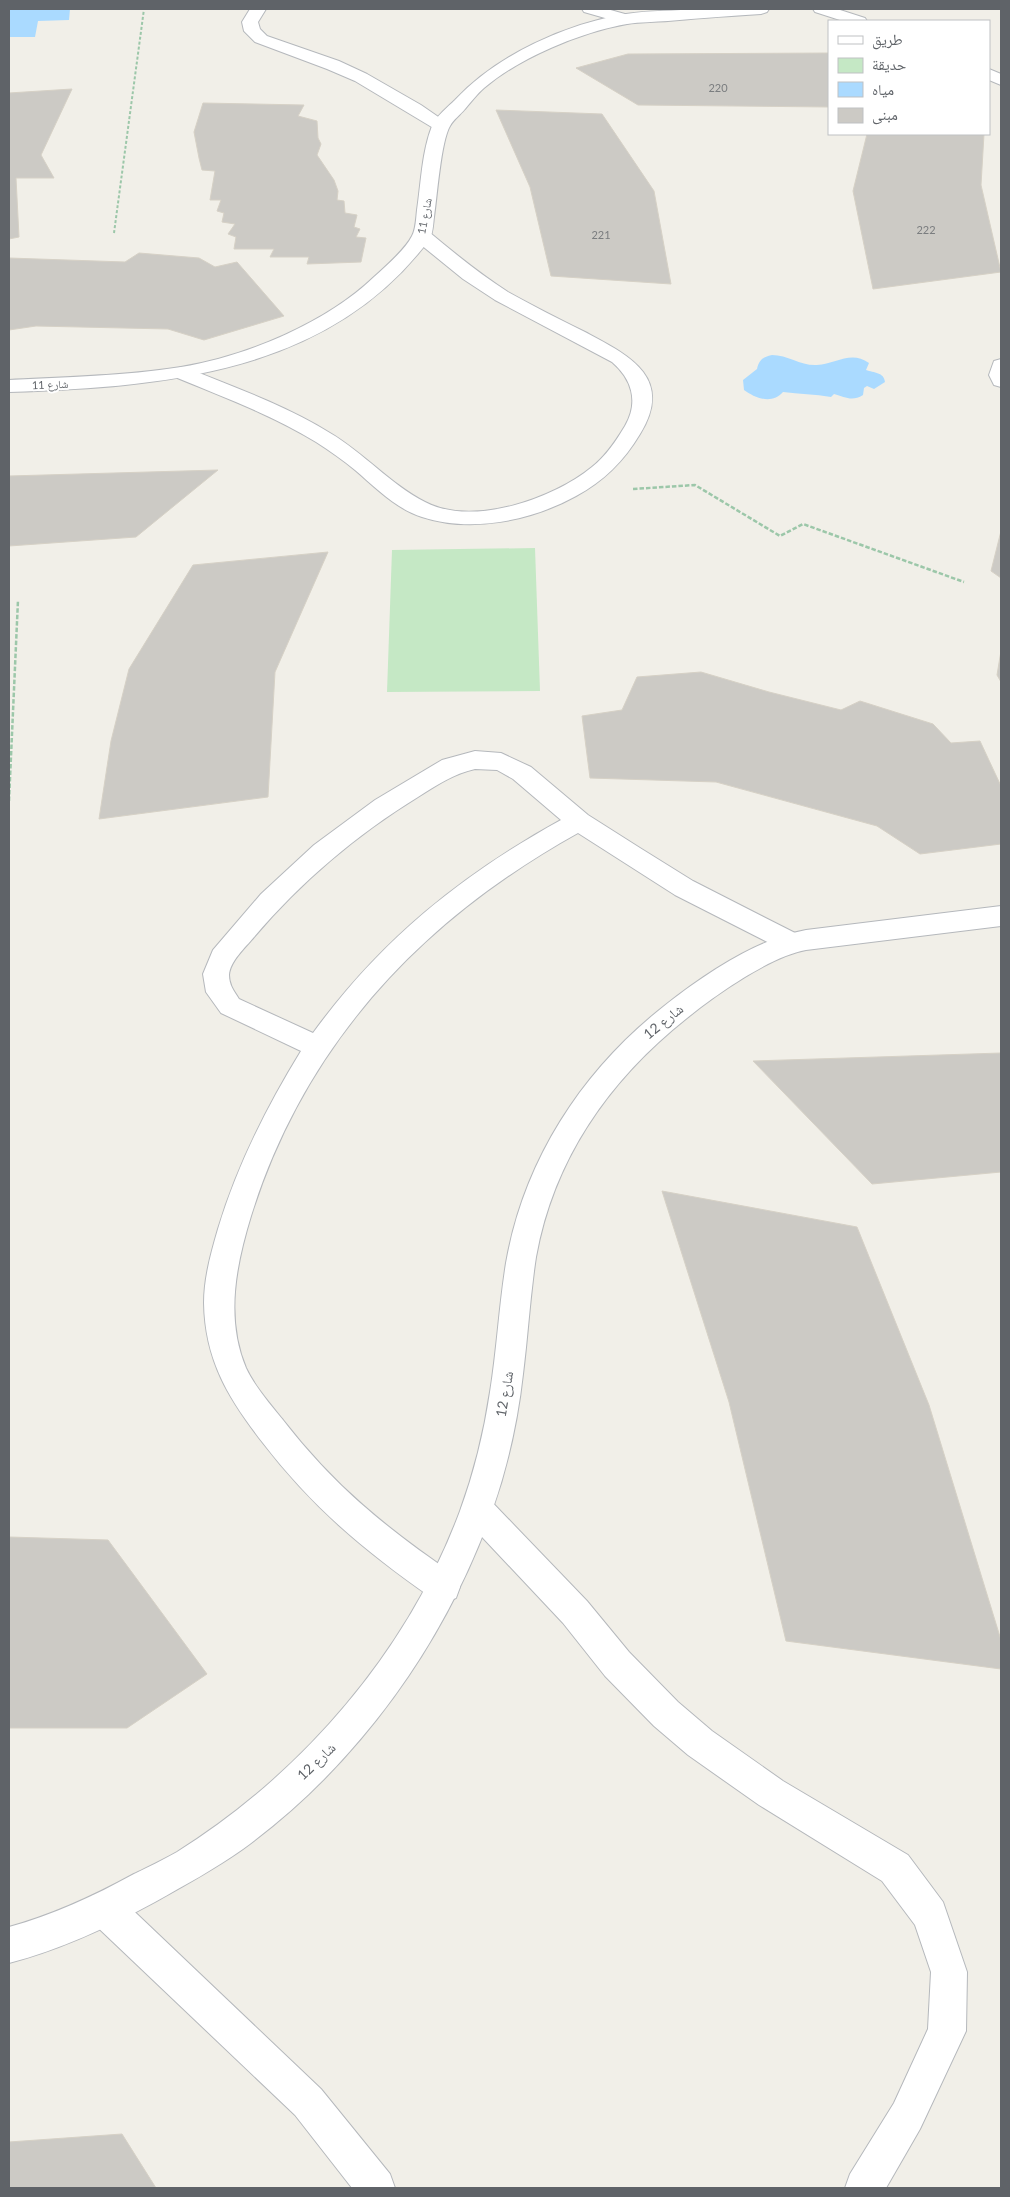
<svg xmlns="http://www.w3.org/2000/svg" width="1010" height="2197" font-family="Lato,'Noto Naskh Arabic',sans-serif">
<rect width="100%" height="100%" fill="#f1efe8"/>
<path fill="#c5e8c5" d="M535,548L540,691L387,692L392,550Z"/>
<g fill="#aadaff">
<path d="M70,9L69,20L38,21L35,37H9L10,10Z"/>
<path d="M772,355C788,355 801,366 817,365C836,364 851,350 869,363L866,370C874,373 884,372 885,382L874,389L867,386L864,388L863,395C852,402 845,397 834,394L831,397C815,394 799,394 783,392C772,405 755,398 744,390L743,380L757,369C759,360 763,357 772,355Z"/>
</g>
<g fill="#cccac5" stroke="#d6d1c6">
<path d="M829,53V107L638,105L576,68L628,54Z"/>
<path d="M72,89L41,155L54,178H16L19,237L9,239V93Z"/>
<path d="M203,103L304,105L298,116L317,121L318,138L321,144L317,155L334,180L338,191L337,200L344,201L345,213L357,215L354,227L360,229L356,237L366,238L361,262L307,264L309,257H270L274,249H234L236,237L228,234L235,224L222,222L224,213L217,211L221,200H210L215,171L202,170L199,158L194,132Z"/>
<path d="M496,110L602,114L654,191L671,284L551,276L530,187Z"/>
<path d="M867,134H984L981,185L1001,272L873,289L853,191Z"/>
<path d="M139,253L199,258L215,267L237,262L284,316L204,340L168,329L36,326L9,330V258L125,262Z"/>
<path d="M218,470L136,537L9,546V476Z"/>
<path d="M1001,531V578L991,571Z"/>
<path d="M328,552L275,672L268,797L99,819L111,741L129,669L193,565Z"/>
<path d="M1001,651V682L997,675Z"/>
<path d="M701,672L769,692L841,710L860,701L933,724L951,743L980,741L1001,786V844L920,854L877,826L716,782L590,778L582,716L622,710L637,677Z"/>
<path d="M1001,1053V1172L872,1184L753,1061Z"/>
<path d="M662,1191L857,1227L929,1405L1001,1640V1669L786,1641L729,1402Z"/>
<path d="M9,1537L108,1540L207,1674L127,1728H9Z"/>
<path d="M122,2134L156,2188H9V2142Z"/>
</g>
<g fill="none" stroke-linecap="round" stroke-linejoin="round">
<defs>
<g id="lane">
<path d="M250,9H266L258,22L260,29L267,36L339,61L367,74L421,105L450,125L447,129H435L355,81L327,69L255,42L244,31L242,22Z"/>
<path d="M582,9H607L632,16L634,19L632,22L626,24L584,12Z"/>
<path d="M813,9H837L865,18L867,21H843L815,12Z"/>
<path d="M989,69L1001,74V85L989,80Z"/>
<path d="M422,230L429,232C454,253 480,274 508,292C533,306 559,319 585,332C628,355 675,377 640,434C624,461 604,481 576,496C531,521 471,533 422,517C396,509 375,487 355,470C343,460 330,451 316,442C272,415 223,397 175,377L172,373L175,369L182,367L189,369C237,388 286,406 330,433C364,453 390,484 425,502C473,527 553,499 592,467C606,456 616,441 625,426C639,402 632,379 612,362L495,300L463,279L415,240L413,236L415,232Z"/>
<path d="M1001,359V387L994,385L989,375L994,361Z"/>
<path d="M475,751L501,753L531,767L588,815L640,848L693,881L801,936L805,943L801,950L792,953L783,950L675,895L578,833C423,919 305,1043 251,1216C236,1265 225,1318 246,1368C255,1387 270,1404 283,1420C335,1487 386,1528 456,1576L460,1587L456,1598L444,1603L432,1598C366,1552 313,1508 263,1443C229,1399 205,1361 204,1303C204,1278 211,1253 218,1229C237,1166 266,1108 301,1051L221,1013L206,992L203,974L213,950L261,894L314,845L375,800L442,760ZM475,769L497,770L513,779L561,820C461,875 381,940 313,1033L239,999C234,991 229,985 229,975C230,961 245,948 254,937C301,882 356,835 418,797C437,785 453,774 475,769Z"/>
<path d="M477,1494L488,1498L587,1601L629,1652L678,1702L712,1731L783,1781L908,1855L943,1902L967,1972L966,2031L920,2129L886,2188H845L850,2174L894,2103L928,2029L931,1972L915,1925L882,1881L759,1805L688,1755L654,1726L605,1676L563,1623L466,1520L461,1509L466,1498Z"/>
<path d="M105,1891L118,1896L321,2089L390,2174L395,2188H352L295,2115L92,1922L87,1909L92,1896Z"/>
</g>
<g id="street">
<path d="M699,9H769L767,12L761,14C730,16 699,18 668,21C655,22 640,22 627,24C581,32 519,58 484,88C477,94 471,102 465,109C461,114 453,120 450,126C441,141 437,197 434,217C433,225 433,234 429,240C329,374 162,387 9,392V380C66,377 124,376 181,367C247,356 326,323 374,277C386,266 405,250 412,236C416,229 416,218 417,210C421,183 422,151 432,126C436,116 448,107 455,100C497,55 565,24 626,14C650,10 675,11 699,9Z"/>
<path d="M1001,906V926L806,950C771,956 715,995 687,1018C609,1080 554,1158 536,1257C530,1296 528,1335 523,1374C518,1419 508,1465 493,1508C446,1642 358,1765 243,1849C215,1869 185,1885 155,1902C109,1927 60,1950 9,1963V1927C53,1915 94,1896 134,1874C148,1867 163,1860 177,1852C303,1773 408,1651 460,1511C474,1473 484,1432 490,1392C497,1349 499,1306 506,1263C524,1160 582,1071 663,1007C702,976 756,939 806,930Z"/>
</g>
</defs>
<use href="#lane" stroke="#b5b8bc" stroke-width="2"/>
<use href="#street" stroke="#b5b8bc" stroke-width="2"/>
<path stroke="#9cc7a9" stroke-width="2" stroke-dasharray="3 2" stroke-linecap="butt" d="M114,233L144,9"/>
<g stroke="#9cc7a9" stroke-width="2.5" stroke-dasharray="4.5 2" stroke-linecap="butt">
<path d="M633,489L695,485L780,536L803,524L964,582"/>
<path d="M9,801L18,600"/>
</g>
<use href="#lane" fill="#fff" fill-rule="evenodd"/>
<use href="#street" fill="#fff" fill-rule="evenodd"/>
</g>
<g text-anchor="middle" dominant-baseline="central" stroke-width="4" stroke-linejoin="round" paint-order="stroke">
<g font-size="11" fill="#7a7d7f">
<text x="718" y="87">220</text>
<text x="926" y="229">222</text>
<text x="601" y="234">221</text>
</g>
<g font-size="11" fill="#5f6368" stroke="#fff">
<text transform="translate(424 216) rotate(-79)">شارع 11</text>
<text transform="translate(50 384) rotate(-2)">شارع 11</text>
</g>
<g font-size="14" fill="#5f6368" stroke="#fff">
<text transform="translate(663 1021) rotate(-39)">شارع 12</text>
<text transform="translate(504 1394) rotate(-80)">شارع 12</text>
<text transform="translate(316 1761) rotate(-44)">شارع 12</text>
</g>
</g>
<rect width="1010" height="2197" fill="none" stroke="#5f6368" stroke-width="20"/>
<rect x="828" y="20" width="162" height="115" fill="#ffffff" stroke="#bfc1c3"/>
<rect x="838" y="36" width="25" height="8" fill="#ffffff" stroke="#bfc1c3"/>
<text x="872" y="45" font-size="15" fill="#5f6368">طريق</text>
<rect x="838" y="58" width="25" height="15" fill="#c5e8c5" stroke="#bfc1c3"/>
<text x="872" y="70" font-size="15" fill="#5f6368">حديقة</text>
<rect x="838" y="82" width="25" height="15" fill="#aadaff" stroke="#bfc1c3"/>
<text x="872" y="95" font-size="15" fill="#5f6368">مياه</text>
<rect x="838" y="108" width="25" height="15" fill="#cccac5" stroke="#bfc1c3"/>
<text x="872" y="120" font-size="15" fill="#5f6368">مبنى</text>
</svg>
